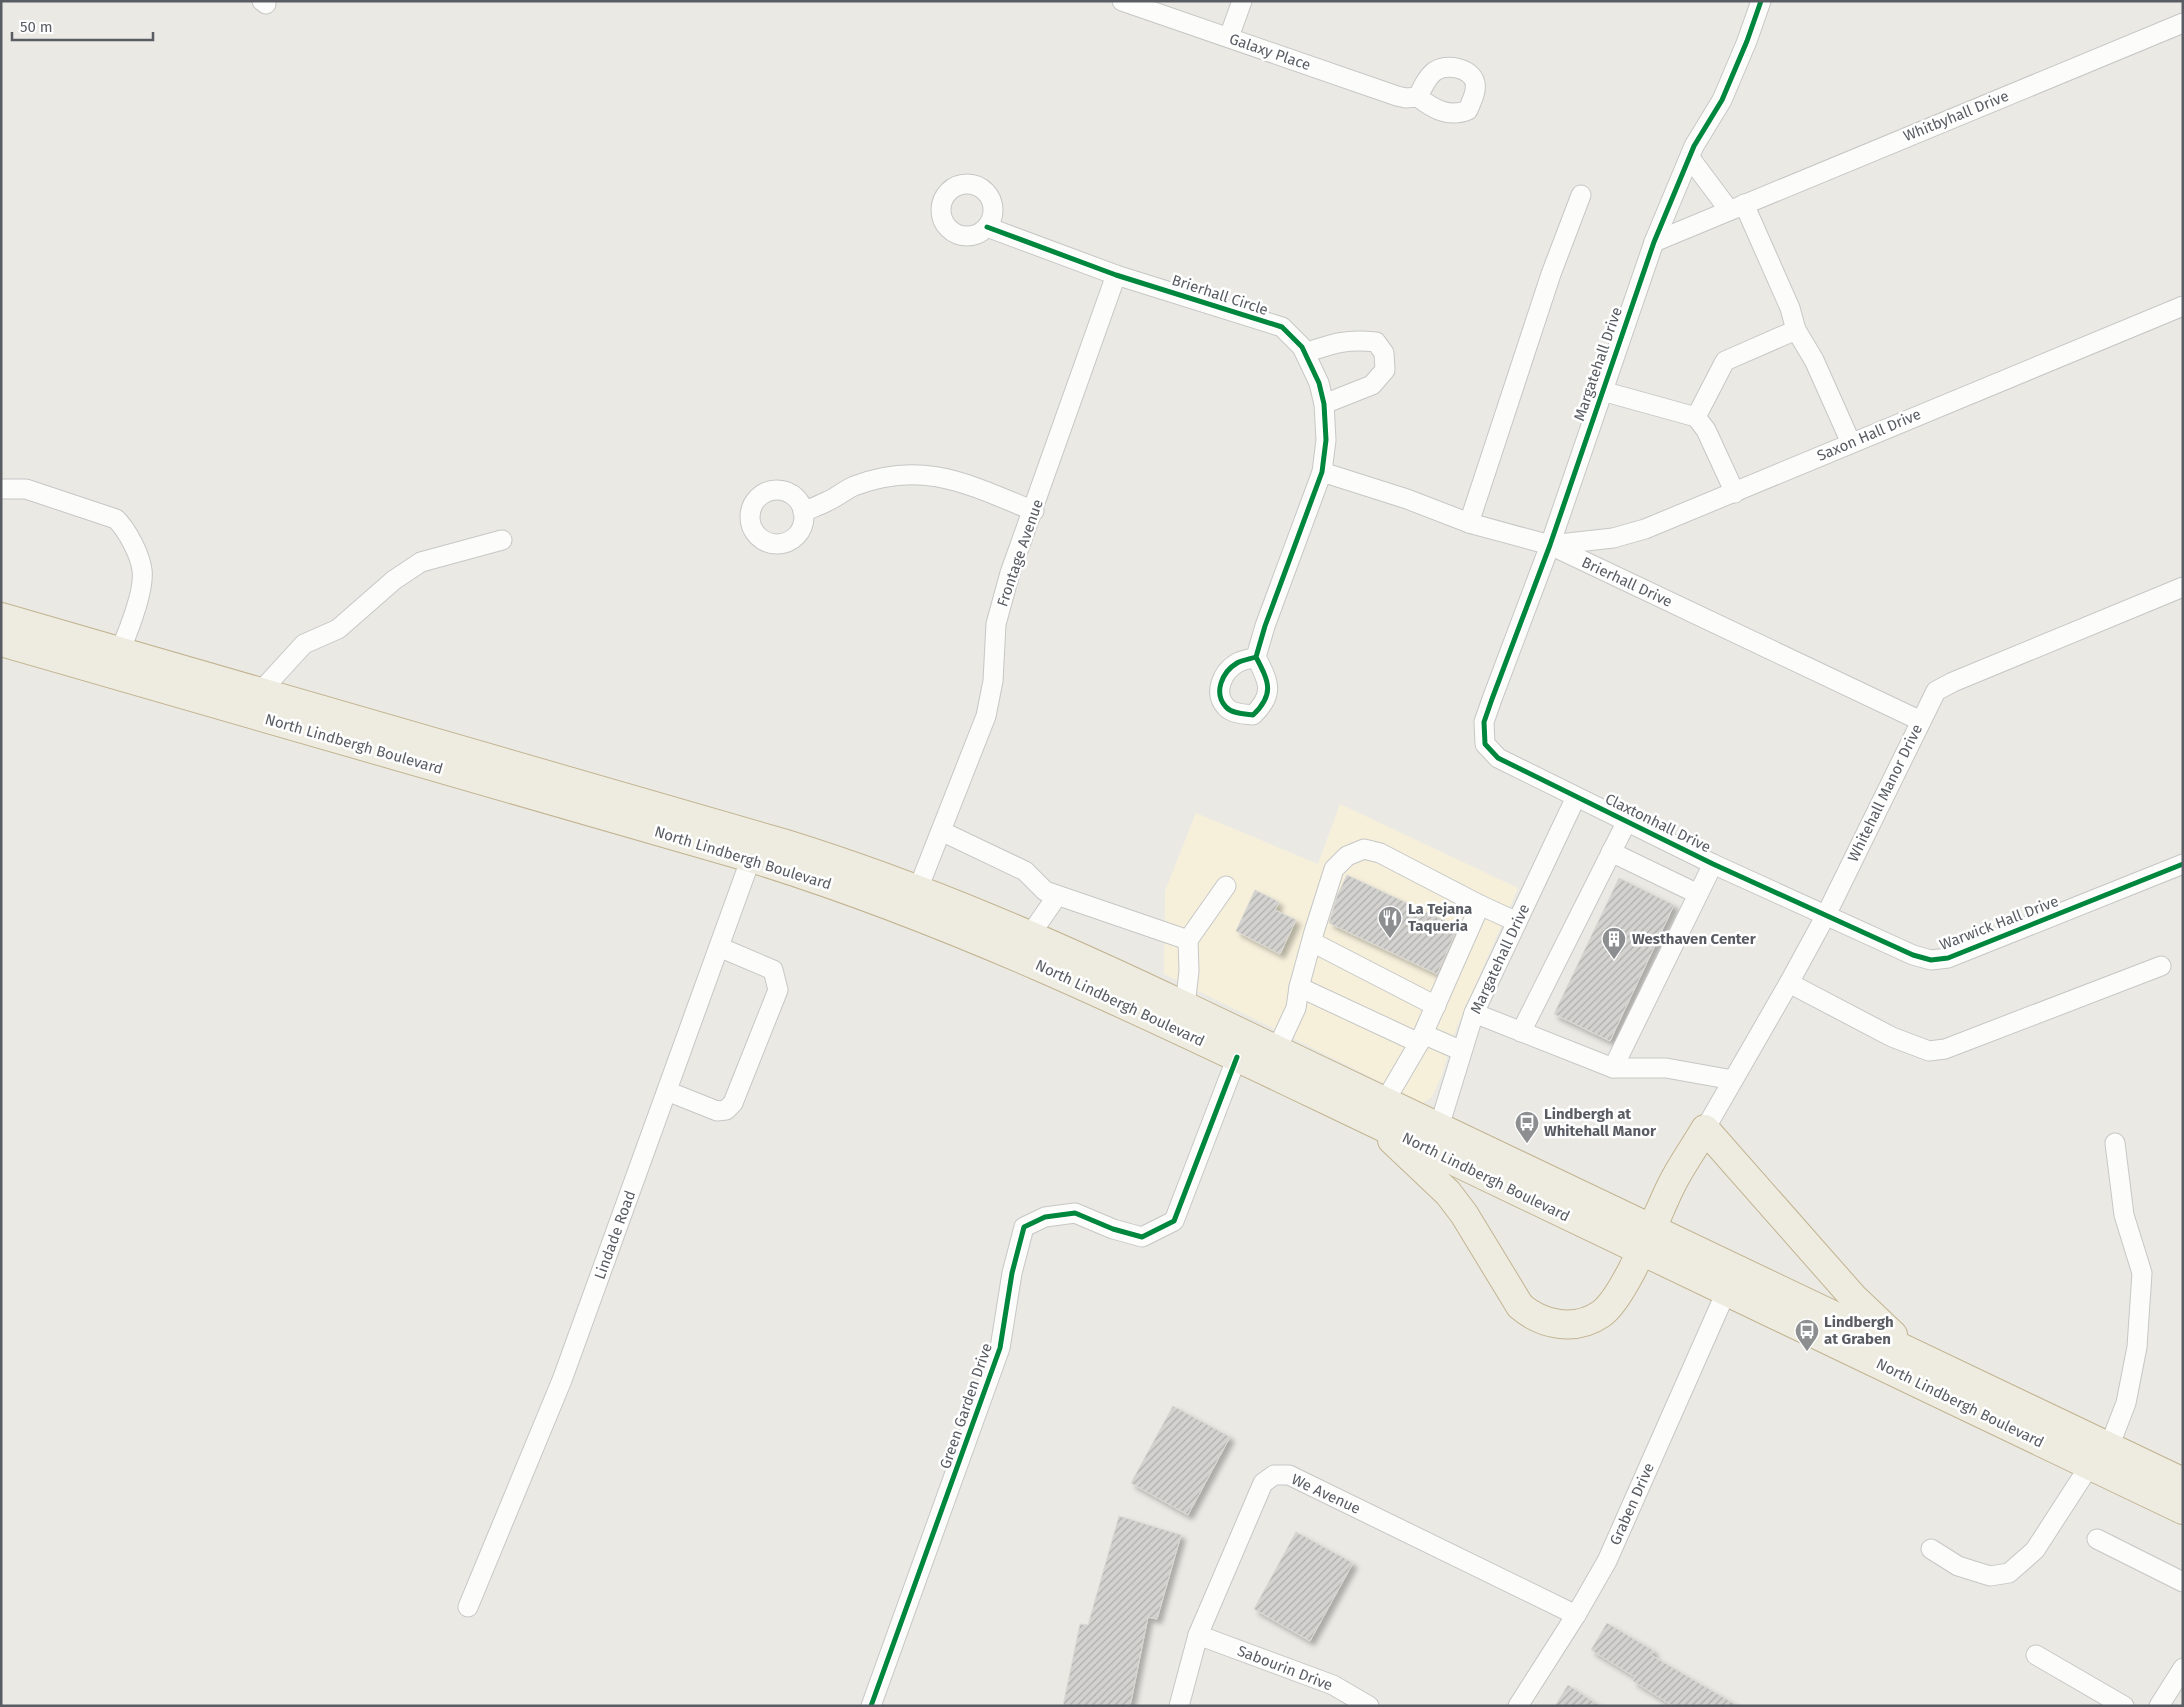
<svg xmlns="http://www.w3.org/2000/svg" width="2184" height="1707" font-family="'Fira Sans',sans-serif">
<defs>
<pattern id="building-hatch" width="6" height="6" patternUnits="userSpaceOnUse" patternTransform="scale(1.25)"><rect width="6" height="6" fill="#d3d2cf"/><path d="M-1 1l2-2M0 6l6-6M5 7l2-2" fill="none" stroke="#aeaeac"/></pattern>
<filter id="shadow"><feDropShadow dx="4.5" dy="4.5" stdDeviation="2.5" flood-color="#0004"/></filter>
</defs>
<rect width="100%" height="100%" fill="#eae9e4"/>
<path fill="#f6f0db" d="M1340,804L1518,888L1456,1029L1441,1077L1432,1097L1423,1103L1164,974L1165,891L1196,813L1318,864Z"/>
<g fill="url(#building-hatch)" stroke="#dad8d3" filter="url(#shadow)">
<path d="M1347,875L1458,927L1437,974L1329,923L1337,896Z"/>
<path d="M1619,878L1674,905L1610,1041L1554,1014Z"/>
<path d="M1255,890L1279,902L1275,910L1296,920L1280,954L1236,931Z"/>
<path d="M1173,1406L1230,1437L1188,1515L1131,1483Z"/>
<path d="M1119,1516L1181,1535L1157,1619L1148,1617L1130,1706H1063L1080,1624L1088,1625Z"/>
<path d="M1296,1532L1353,1563L1310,1641L1254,1609Z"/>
<path d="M1607,1623L1654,1651L1651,1655L1738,1706H1673L1633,1681L1635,1677L1591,1650Z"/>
<path d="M1568,1685L1600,1706H1555Z"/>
</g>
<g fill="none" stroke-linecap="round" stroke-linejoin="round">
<defs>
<g id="minor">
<path d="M262,1L266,4"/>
<path d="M1122,1L1397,96L1406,98L1418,97C1433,109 1449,118 1468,110C1471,102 1477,92 1475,83C1471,67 1447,64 1435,71C1427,77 1422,88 1418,97"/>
<path d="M1761,1L1747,41L1722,100L1694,146L1654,242L1550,545L1492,699L1484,722L1485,744L1498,758L1713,864L1913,955L1931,960L1948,958L2183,864"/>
<path d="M1229,37L1242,1"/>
<path d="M1690,158L1729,210"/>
<circle cx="967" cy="210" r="26"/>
<path d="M1744,204L1790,308L1796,330"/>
<path d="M987,227L1116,275L1282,327L1302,347L1319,383L1324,404L1326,440L1322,472L1265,626L1256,657C1269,682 1275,694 1253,715C1245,714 1232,714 1226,707C1213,693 1222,672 1237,663C1242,660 1250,659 1256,657"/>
<path d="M1654,242L2183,23"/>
<path d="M1305,353C1334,343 1346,339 1376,342L1384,353L1385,370L1372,385L1324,404"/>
<path d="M1602,391L1696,417L1706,430L1735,493"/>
<path d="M1696,417L1725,361L1796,330L1814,360L1851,443"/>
<path d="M1322,472L1407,499L1469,523L1550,545L1921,721"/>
<path d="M1,489H26L116,519C127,530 140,554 142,570C145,590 128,632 120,651"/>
<circle cx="777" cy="517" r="27"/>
<path d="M803,512C812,508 820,505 828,501C837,497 845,490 854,486C923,459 970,485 1034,511"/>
<path d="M1469,523L1551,274L1581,195"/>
<path d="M1550,545L1613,538L1645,529L2183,306"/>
<path d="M260,692L304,644L338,629L394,580L421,562L502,540"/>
<path d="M941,831L1025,871L1045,891L1188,940L1226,886"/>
<path d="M1611,852L1698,894"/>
<path d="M918,889L986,716L993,681L996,624L1010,573L1116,275"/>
<path d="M1030,935L1057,896"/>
<path d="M1312,942L1436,1006"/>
<path d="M1789,983L1892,1037L1929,1051L1945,1049L2161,966"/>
<path d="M1299,987L1419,1043"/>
<path d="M1185,1006L1189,971L1188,940"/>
<path d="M1474,1013L1613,1068L1713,864"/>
<path d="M1521,1032L1627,821"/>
<path d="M1423,1034L1462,1051"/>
<path d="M1277,1049L1296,1008L1299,987L1314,932L1334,869L1347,856L1364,849L1380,853L1480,905"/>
<path d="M1613,1068H1666L1733,1080"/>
<path d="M667,1091L717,1111L726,1110L733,1103L778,990L773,970L719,947"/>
<path d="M1385,1101L1419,1043L1480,905L1517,922"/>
<path d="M1439,1127L1474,1013L1576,797"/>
<path d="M1705,1129L1789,983L1826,915L1936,691L1953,682L2183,587"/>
<path d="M2109,1447L2126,1403L2137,1347L2142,1273L2124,1215L2115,1143"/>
<path d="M2097,1539L2183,1582"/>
<path d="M1931,1549L1958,1566L1990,1576L2009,1573L2035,1550L2090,1465"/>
<path d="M468,1607L562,1380L751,858"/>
<path d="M1198,1635L1333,1685L1369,1706"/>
<path d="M2036,1655L2124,1706"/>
<path d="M871,1706L1000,1348L1012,1273L1024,1227L1045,1217L1075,1213L1113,1229L1142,1237L1174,1221L1237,1057"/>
<path d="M1179,1706L1198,1635L1263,1483L1274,1475H1289L1576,1615"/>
<path d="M1518,1706L1576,1615L1607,1561L1726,1292"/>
<path d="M2159,1706L2183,1668"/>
</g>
<g id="highway">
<path d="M1,617L786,844C924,887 1055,944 1185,1006L2183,1482"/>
<path d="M1,642L751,858C981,929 1195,1038 1412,1141C1669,1265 1926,1387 2183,1510"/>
<path d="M1392,1140L1448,1193L1464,1214L1520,1306C1542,1325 1575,1332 1601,1314C1625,1297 1656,1217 1670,1188C1680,1167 1694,1148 1705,1129L1854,1298L1893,1335"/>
</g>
</defs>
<use href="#minor" stroke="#c6c7c6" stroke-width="21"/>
<use href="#highway" stroke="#c2b491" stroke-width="30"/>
<use href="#minor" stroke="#fcfcfb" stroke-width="19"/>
<use href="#highway" stroke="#eeece0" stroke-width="28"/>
<defs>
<g id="cycleway">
<path d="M1761,1L1747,41L1722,100L1694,146L1654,242L1550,545L1492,699L1484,722L1485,744L1498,758L1713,864L1913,955L1931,960L1948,958L2183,864"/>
<path d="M987,227L1116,275L1282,327L1302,347L1319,383L1324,404L1326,440L1322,472L1265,626L1256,657C1269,682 1275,694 1253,715C1245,714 1232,714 1226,707C1213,693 1222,672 1237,663C1242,660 1250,659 1256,657"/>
<path d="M871,1706L1000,1348L1012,1273L1024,1227L1045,1217L1075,1213L1113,1229L1142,1237L1174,1221L1237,1057"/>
</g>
</defs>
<use href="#cycleway" stroke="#fff" stroke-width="8"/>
<use href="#cycleway" stroke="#00873e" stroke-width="5"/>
</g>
<defs>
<symbol id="restaurant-pin" viewBox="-11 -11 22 30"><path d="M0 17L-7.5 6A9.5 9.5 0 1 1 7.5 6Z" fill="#8c8e90" stroke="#fff"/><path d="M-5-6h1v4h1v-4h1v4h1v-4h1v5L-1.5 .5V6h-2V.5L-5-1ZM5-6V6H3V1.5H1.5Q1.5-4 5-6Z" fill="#fff"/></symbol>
<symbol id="building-pin" viewBox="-11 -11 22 30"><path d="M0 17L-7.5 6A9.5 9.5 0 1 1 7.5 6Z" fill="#8c8e90" stroke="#fff"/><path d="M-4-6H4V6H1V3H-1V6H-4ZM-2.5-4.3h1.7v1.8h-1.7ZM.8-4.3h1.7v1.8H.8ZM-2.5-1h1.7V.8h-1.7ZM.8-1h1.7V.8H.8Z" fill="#fff"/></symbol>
<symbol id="bus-pin" viewBox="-11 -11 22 30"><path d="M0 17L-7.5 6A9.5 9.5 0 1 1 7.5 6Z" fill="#8c8e90" stroke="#fff"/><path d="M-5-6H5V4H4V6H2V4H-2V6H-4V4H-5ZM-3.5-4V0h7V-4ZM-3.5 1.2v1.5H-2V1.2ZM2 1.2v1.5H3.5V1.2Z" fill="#fff"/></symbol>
</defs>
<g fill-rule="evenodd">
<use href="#restaurant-pin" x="1376" y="904" width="28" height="38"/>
<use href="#building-pin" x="1600" y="925" width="28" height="38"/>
<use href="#bus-pin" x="1513" y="1109" width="28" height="38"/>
<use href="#bus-pin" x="1793" y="1317" width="28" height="38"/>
</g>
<g text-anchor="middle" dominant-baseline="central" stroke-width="5" stroke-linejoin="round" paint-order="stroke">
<g font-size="15" fill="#595d63" stroke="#fff">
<text transform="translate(1270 52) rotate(19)">Galaxy Place</text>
<text transform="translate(1956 116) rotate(-22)">Whitbyhall Drive</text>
<text transform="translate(1220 295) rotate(18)">Brierhall Circle</text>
<text transform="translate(1598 364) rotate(-71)">Margatehall Drive</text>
<text transform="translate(1869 435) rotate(-23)">Saxon Hall Drive</text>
<text transform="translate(1020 553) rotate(-71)">Frontage Avenue</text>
<text transform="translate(1627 582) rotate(25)">Brierhall Drive</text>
<text transform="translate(354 744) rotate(16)">North Lindbergh Boulevard</text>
<text transform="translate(1885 793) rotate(-64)">Whitehall Manor Drive</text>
<text transform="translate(1658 823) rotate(26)">Claxtonhall Drive</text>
<text transform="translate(743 858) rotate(17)">North Lindbergh Boulevard</text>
<text transform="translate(1999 923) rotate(-21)">Warwick Hall Drive</text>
<text transform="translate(1500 959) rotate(-65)">Margatehall Drive</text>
<text transform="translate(1120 1003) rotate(25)">North Lindbergh Boulevard</text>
<text transform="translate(1486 1177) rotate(26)">North Lindbergh Boulevard</text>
<text transform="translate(615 1235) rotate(-70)">Lindade Road</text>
<text transform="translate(1960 1403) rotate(26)">North Lindbergh Boulevard</text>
<text transform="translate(966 1406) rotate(-71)">Green Garden Drive</text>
<text transform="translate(1326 1494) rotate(25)">We Avenue</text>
<text transform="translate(1632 1504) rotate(-66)">Graben Drive</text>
<text transform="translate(1285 1668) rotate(21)">Sabourin Drive</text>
</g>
<g font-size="15" font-weight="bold" fill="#595d63" stroke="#fff" text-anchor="start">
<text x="1408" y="909">La Tejana<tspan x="1408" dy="17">Taqueria</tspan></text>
<text x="1632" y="939">Westhaven Center</text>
<text x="1544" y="1114">Lindbergh at<tspan x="1544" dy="17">Whitehall Manor</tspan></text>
<text x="1824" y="1322">Lindbergh<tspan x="1824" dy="17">at Graben</tspan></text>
</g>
</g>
<rect width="2184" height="1707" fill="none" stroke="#595d63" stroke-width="5"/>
<path d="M12 32v8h141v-8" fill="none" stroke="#595d63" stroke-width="2.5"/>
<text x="20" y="32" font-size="15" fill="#595d63" stroke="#ffffff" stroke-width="4" paint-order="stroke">50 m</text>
</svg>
